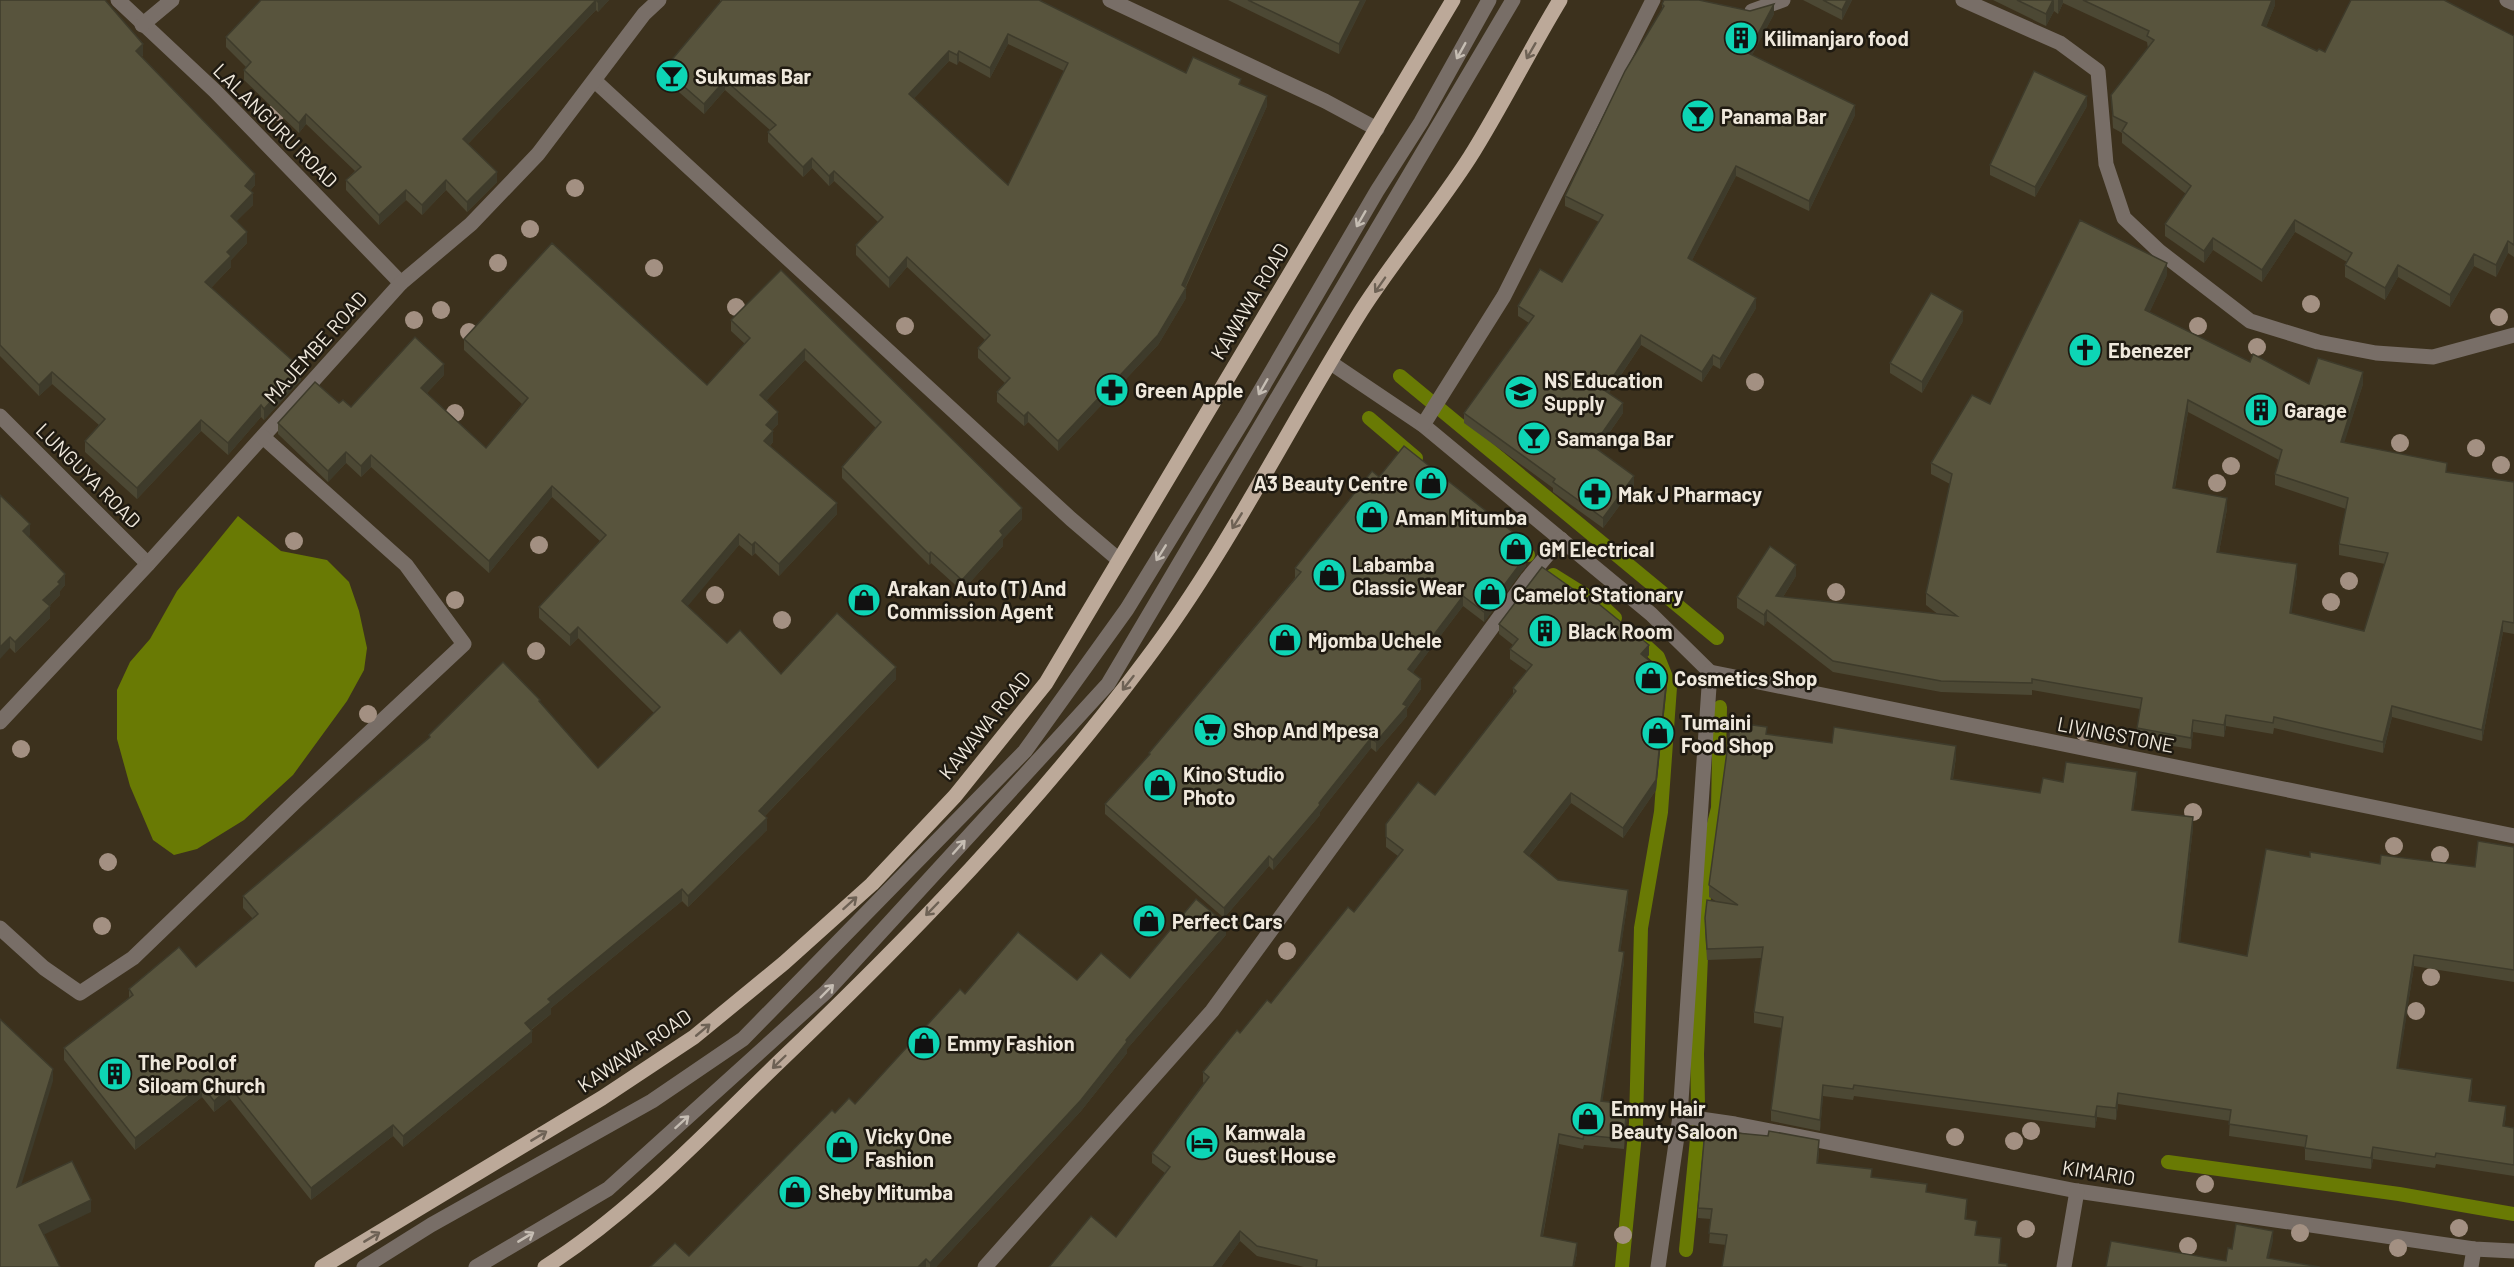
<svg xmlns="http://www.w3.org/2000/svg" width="2514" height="1267" font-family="Barlow,sans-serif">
<rect width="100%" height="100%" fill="#3c311d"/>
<path fill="#697a04" d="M238,516L281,551L327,560L349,582L359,611L367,648L364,670L347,701L293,775L244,820L197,849L174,855L153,840L130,786L117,739V690L130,662L150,639L177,591Z"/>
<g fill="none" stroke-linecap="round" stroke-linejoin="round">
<g stroke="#697a04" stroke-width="14">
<path d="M1400,376L1717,638"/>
<path d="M1369,418L1416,458"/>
<path d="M1506,535L1528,555"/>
<path d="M1553,575L1601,605L1615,618"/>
<path d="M1698,1104L1697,1054L1703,907L1710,840L1718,808L1720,707"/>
<path d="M2168,1162L2399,1194L2514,1214"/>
<path d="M1686,1250L1698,1129"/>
<path d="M1622,1267L1636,1123L1641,928L1661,812L1670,687L1658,657L1636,637"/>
</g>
<g stroke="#786e67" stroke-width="15">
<path d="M118,0L215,91L401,283"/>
<path d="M1110,0L1325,101L1377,129"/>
<path d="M1963,0L2060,43L2098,71L2106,164L2124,218L2159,251L2250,321L2318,342L2376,353L2433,357L2514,335"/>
<path d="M2507,0L2514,3"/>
<path d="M1752,11L1783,0"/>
<path d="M142,25L172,0"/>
<path d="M595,81L1071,519L1119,560"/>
<path d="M1331,363L1423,425L1651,614L1710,672L1680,1116L1658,1267"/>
<path d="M0,416L148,564"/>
<path d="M1423,425L1504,296L1653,0"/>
<path d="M1710,672L2514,836"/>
<path d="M0,722L148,564L401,283L471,224L538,154L644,14L659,0"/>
<path d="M0,928L44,968L80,993L133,958L295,802L464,644L406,565L263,437"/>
<path d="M1680,1116L1735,1124L2077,1191L2474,1249L2514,1251"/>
<path d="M364,1267L431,1225L652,1101L743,1039L1025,751L1127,609L1245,417L1377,191L1421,122L1489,0"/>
<path d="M476,1267L608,1189L826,992L1108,684L1513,0"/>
<path d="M985,1267L1212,1011L1528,578L1561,539"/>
<path d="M2064,1267L2077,1191"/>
<path d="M2471,1267L2474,1249"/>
</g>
<g stroke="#bca999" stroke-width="15">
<path d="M322,1267L602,1098L694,1037L784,963L872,884L955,796L1046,683L1453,0"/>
<path d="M545,1267C633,1211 705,1133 780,1061C910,937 1037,806 1145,661C1228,551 1288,427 1361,311C1395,258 1436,210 1470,157C1502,106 1529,51 1560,0"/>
</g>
</g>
<g fill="#a39082">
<circle cx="277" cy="112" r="9"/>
<circle cx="575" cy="188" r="9"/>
<circle cx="530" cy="229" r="9"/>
<circle cx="498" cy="263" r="9"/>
<circle cx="654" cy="268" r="9"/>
<circle cx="2311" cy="304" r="9"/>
<circle cx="736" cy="307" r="9"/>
<circle cx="441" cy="310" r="9"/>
<circle cx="2499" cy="317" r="9"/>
<circle cx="414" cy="320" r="9"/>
<circle cx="905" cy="326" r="9"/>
<circle cx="2198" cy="326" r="9"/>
<circle cx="469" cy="332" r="9"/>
<circle cx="2257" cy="347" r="9"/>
<circle cx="1755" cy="382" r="9"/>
<circle cx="455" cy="413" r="9"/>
<circle cx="2400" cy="443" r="9"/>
<circle cx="2476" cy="448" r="9"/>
<circle cx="2501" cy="465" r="9"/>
<circle cx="2231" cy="466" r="9"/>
<circle cx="2217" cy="483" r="9"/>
<circle cx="294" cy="541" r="9"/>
<circle cx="539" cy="545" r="9"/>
<circle cx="2349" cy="581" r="9"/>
<circle cx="1836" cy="592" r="9"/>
<circle cx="715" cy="595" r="9"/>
<circle cx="455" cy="600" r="9"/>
<circle cx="2331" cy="602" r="9"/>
<circle cx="782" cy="620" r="9"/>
<circle cx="536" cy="651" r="9"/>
<circle cx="368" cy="714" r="9"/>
<circle cx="2084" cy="732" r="9"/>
<circle cx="21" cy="749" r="9"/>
<circle cx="2193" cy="812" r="9"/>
<circle cx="2394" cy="846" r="9"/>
<circle cx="2440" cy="855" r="9"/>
<circle cx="108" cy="862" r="9"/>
<circle cx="102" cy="926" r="9"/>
<circle cx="1287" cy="951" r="9"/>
<circle cx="2431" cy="977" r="9"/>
<circle cx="2416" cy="1011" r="9"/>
<circle cx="2031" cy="1131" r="9"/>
<circle cx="1955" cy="1137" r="9"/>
<circle cx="2014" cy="1141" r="9"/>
<circle cx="2205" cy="1184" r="9"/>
<circle cx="2459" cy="1228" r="9"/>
<circle cx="2026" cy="1229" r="9"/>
<circle cx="2300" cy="1233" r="9"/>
<circle cx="1623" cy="1235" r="9"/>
<circle cx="2188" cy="1246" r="9"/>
<circle cx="2398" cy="1248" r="9"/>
</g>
<g fill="#4c4834" fill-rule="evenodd">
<path d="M0,0L143,55L142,57L255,185L250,191L253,205L236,221L247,243L231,260V267L211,288L301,380L264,420L261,417L228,455L201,431L137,499L85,452V441L99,425L52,384L39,396L0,356Z"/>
<path d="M261,0H609L598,12L596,10L468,144L497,182L467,212L446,190L422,215L406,200L379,225L346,190V180L355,171L306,124L299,133L244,80V70L246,67L226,47V37Z"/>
<path d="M720,0H1039L1186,73L1241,85L1267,106L1186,287V298L1158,345L1058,451L1028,422L1024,426L997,402V392L1005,383L978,358V348L985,340L907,267L889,288L856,255V245L878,222L834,181L829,186L812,168L803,177L768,142V132L770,130L725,90L704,114L664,79V69L720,3ZM1008,44L1064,71L1008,185L914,98L949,61L957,65L959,61L990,78Z"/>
<path d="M1228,0H1366L1339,54Z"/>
<path d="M1803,0H1852L1842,20Z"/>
<path d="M1993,0H2275V5L2266,27L2317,51L2325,52L2514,35V257L2508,253L2496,277L2474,266L2450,307L2398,277L2385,300L2345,277V265L2347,262L2295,232L2262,282L2213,250L2204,263L2165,236V224L2186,194L2122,143V133L2113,128L2111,95L2148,49L2147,42L2063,3L2058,14L2054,11L2046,26Z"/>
<path d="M1662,4L1750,11L1774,14L1752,55L1855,115L1809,211L1736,176L1692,260L1756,308L1720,369L1713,365L1702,382L1641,345L1609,393L1623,413L1598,449L1634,486L1603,528L1553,492V488L1464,423V413L1529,323L1518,316V306L1562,282L1599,222L1565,206V196L1662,10Z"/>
<path d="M2087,106L2035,197L1990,175V165Z"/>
<path d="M781,270L1022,519L1003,539V546L962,591L931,563L929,565L842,478V467L876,428L805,360L766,401L778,424L772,430L773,442L770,446L837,514L779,576L755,553L752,556L739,545L687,606L727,643L781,674L896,679L765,816L767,830L688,907L682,901L551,1008V1014L531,1030L532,1042L403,1147L393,1136L311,1200L230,1099L214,1112L202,1097L135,1150L64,1060V1048L129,998V989L196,967L253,919L243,908V896L429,738V735L540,703L598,768L654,713L578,638L570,646L539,618V607L600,541L552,497L489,573L371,467L361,477L346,463L328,482L278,434V423L339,403L351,407L444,375L427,393L486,448L522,404L464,350V339L707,385L745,344L731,331V320Z"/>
<path d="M2167,275L2149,313L2250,362L2309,384H2363L2344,442L2447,472L2514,482V634L2503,632L2482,741L2392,717L2383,753L2274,728L2273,734L2226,726L2224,737L2193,732L2191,749L2137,740V728L2140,709L2032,690V695L1941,692L1833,672L1767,621L1764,626L1737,608V597L1796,576L1783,597L1939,615L1926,605V593L1950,484L1931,474V463L1990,404ZM2188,412L2279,460L2275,474V485L2346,509L2339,544V555L2385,564L2364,631L2291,613L2297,575L2219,552L2227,509L2175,488Z"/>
<path d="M1963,321L1922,393L1890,373V363Z"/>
<path d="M1379,477L1519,547L1518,550L1526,566L1484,622L1463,606L1413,672L1421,689L1407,709V716L1376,752L1371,748L1320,812V815L1273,870L1269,866L1224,918L1105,814V804L1149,755V753L1295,578V568Z"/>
<path d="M0,495L30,535L28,536L65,585L60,591V595L49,606L50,618L15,653L10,648Z"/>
<path d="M1499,624L1649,655L1646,658L1667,685L1656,790L1623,838L1571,803L1529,856L1558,880L1628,900L1620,951L1624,962L1602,1101L1627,1114L1624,1149L1584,1145L1583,1149L1559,1144L1543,1236L1577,1253L1574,1267H1304L1257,1256L1240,1241L1221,1267H1049L1116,1237L1165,1173L1152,1163V1153L1204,1083L1203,1082V1072L1240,1033L1271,1003L1354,912L1398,856L1386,847V824L1435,795L1513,694V688L1527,671L1510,659V649L1513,645L1499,634Z"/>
<path d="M1767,734L1832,743L1956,757L1953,779L2040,793L2063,782L2137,783L2133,810L2193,828L2180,942L2247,956L2310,857L2380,864L2475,867L2514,847V982L2414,966L2398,1068L2472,1091L2470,1101L2506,1117L2504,1126L2514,1128V1176L2436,1164L2435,1168L2373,1159L2371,1169L2305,1160V1147L2229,1136L2230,1121L2118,1104L2116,1120L2097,1117L2095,1128L1854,1096L1853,1100L1823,1096L1820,1131L1771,1121V1110L1782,1028L1754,1023V1012L1762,958L1707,960L1705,929V918L1717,902L1709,897V885Z"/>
<path d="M1226,935L1127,1049V1053L1081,1111L936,1267H650L689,1256L835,1113L855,1104L965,994L1077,980L1130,978Z"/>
<path d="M1819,1150L1818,1163L1927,1192L1967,1209L1966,1220L1976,1235L2001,1248L1726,1245L1709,1243L1711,1219L1698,1218V1208Z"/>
</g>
<g fill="#3e3b2b">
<path d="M596,0V10L463,149V139Z"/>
<path d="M600,0H609L598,12V2Z"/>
<path d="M1361,0H1366L1339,54V44Z"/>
<path d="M1847,0H1852L1842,20V10Z"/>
<path d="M2054,0V11L2046,26V14Z"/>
<path d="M2058,0H2063V3L2058,14Z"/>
<path d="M2272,0H2275V5L2262,37V25Z"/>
<path d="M1774,4V14L1748,63V53Z"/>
<path d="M1008,34V44L990,78V68Z"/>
<path d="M143,44V55L136,63V51Z"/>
<path d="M949,51V61L909,104V94Z"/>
<path d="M959,51V61L957,65V55Z"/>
<path d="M725,80V90L704,114V104Z"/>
<path d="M1267,96V106L1182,294L1186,288V298L1158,345L1058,451V441L1182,285Z"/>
<path d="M2087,96V106L2035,197V187Z"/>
<path d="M1855,105V115L1809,211V201Z"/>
<path d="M306,114V124L299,133V123Z"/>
<path d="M812,158V168L803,177V167Z"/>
<path d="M1736,166V176L1688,268V258Z"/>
<path d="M834,171V181L829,186V176Z"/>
<path d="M497,172V182L467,212V202Z"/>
<path d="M255,174V185L245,197V186Z"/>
<path d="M446,180V190L422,215V205Z"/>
<path d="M406,190V200L379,225V215Z"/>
<path d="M253,193V205L231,227V216Z"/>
<path d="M2295,220V232L2262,282V270Z"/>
<path d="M247,232V243L231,260V267L205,294V282L227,252Z"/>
<path d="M2213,238V250L2204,263V251Z"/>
<path d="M2508,241V253L2496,277V265Z"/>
<path d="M2474,254V266L2450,307V295Z"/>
<path d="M907,257V267L889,288V278Z"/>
<path d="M2167,263V275L2145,322V310Z"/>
<path d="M2398,265V277L2385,300V288Z"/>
<path d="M1756,298V308L1720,369V359Z"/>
<path d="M1963,311V321L1922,393V382Z"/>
<path d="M1641,335V345L1604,400V390Z"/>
<path d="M805,349V360L760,407V395Z"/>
<path d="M1713,355V365L1702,382V372Z"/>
<path d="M444,364V375L421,399V388Z"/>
<path d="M301,368V380L264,420V409Z"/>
<path d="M52,372V384L39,396V385Z"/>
<path d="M2363,372V384L2341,453V442Z"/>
<path d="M2188,400V412L2173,499V488Z"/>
<path d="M1623,403V413L1593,456V446Z"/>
<path d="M261,405V417L228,455V443Z"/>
<path d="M778,412V424L766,436V425Z"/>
<path d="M1028,412V422L1024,426V416Z"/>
<path d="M201,420V431L137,499V488Z"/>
<path d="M773,431V442L764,452V441Z"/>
<path d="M346,452V463L328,482V471Z"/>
<path d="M371,455V467L361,477V466Z"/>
<path d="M1634,476V486L1603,528V518Z"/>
<path d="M552,486V497L489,573V561Z"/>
<path d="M2227,498V509L2217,563V552Z"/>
<path d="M837,503V514L779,576V564Z"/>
<path d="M1022,508V519L1003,539V546L962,591V580L1000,531Z"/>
<path d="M30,524V535L23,542V531Z"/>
<path d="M739,534V545L682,613V601Z"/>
<path d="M1519,537V547L1512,556V546Z"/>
<path d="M755,542V553L752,556V545Z"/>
<path d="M931,552V563L929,565V554Z"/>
<path d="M1526,556V566L1484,622V612Z"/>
<path d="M2297,564V575L2290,624V613Z"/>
<path d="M1796,565V576L1776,608V596Z"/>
<path d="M65,574V585L60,591V595L43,612V600L58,582Z"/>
<path d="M1463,596V606L1408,679V669Z"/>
<path d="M50,606V618L15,653V642Z"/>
<path d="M1767,610V621L1764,626V615Z"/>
<path d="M2503,621V632L2482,741V730Z"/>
<path d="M578,627V638L570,646V635Z"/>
<path d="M10,637V648L0,659V647Z"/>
<path d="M1649,645V655L1641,664V654Z"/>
<path d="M896,667V679L759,822V811Z"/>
<path d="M1667,675V685L1656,790L1623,838V828Z"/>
<path d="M1421,679V689L1407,709V716L1376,752V742Z"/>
<path d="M2392,706V717L2383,753V742Z"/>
<path d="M2226,715V726L2224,737V725Z"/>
<path d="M2193,720V732L2191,749V738Z"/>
<path d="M1371,738V748L1320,812V815L1273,870V860Z"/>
<path d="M1956,746V757L1951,790V779Z"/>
<path d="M2137,772V783L2132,821V810Z"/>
<path d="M1571,793V803L1524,862V852Z"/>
<path d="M2193,817V828L2179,953V942Z"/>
<path d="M767,818V830L688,907V896Z"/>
<path d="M1269,856V866L1224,918V908Z"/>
<path d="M682,889V901L551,1008V1014L525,1034V1023L548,999Z"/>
<path d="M1628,890V900L1619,961V951Z"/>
<path d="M1226,924V935L1127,1049V1053L1081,1111L936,1267H930V1263L1126,1040Z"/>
<path d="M1624,952V962L1601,1111V1101Z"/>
<path d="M2414,955V966L2397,1079V1068Z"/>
<path d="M532,1031V1042L403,1147V1136Z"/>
<path d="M53,1069V1081L17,1199V1187Z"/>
<path d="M2472,1079V1091L2469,1112V1101Z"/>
<path d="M202,1085V1097L135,1150V1138Z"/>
<path d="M1823,1085V1096L1820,1131V1120Z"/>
<path d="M230,1087V1099L214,1112V1101Z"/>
<path d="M2118,1093V1104L2116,1120V1108Z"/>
<path d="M1627,1104V1114L1624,1149V1139Z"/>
<path d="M2097,1106V1117L2095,1128V1117Z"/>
<path d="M2506,1106V1117L2503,1137V1126Z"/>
<path d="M393,1125V1136L311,1200V1188Z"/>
<path d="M1559,1134V1144L1541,1246V1236Z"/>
<path d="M2373,1147V1159L2371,1169V1158Z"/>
<path d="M1967,1199V1209L1965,1229V1219Z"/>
<path d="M91,1200V1212L39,1237V1225Z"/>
<path d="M1240,1231V1241L1221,1267H1213Z"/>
<path d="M2273,1231V1241L2267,1267V1258Z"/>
<path d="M1577,1243V1253L1574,1267H1573Z"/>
<path d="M926,1259V1267H918Z"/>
</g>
<g fill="#58543d" stroke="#3e3b2b" stroke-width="1.5" fill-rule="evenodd">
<path d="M0,0H105L143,44L136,51L255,174L245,186L253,193L231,216L247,232L227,252L231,256L205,282L301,368L264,409L261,405L228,443L201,420L137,488L85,441L105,419L52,372L39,385L0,345Z"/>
<path d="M261,0H600L598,2L596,0L463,139L497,172L467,202L446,180L422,205L406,190L379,215L346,180L361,167L306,114L299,123L244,70L251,62L226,37Z"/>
<path d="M722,0H1039L1186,73L1193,57L1241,79L1239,84L1267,96L1182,285L1186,288L1158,335L1058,441L1028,412L1024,416L997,392L1010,378L978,348L990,335L907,257L889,278L856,245L883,217L834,171L829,176L812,158L803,167L768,132L776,125L725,80L704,104L664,69ZM1008,34L1068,63L1008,185L909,94L949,51L957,55L959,51L990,68Z"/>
<path d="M1248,0H1361L1339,44Z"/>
<path d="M1664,0H1699L1750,11L1774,4L1748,53L1855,105L1809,201L1736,166L1688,258L1756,298L1720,359L1713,355L1702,372L1641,335L1604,390L1623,403L1593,446L1634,476L1603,518L1553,482L1555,479L1464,413L1534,316L1518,306L1540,269L1562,282L1603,215L1565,196L1625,71L1664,6L1662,4Z"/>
<path d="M1823,0H1847L1842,10Z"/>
<path d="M2017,0H2053L2046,14Z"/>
<path d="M2083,0H2272L2262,25L2317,51L2319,49L2325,52L2351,0H2444L2514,36V35V245L2508,241L2496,265L2474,254L2450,295L2398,265L2385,288L2345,265L2352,253L2295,220L2262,270L2213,238L2204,251L2165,224L2191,186L2122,131L2127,123L2113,116L2111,95L2154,40L2147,36L2149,31Z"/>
<path d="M2034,71L2087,96L2035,187L1990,165Z"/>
<path d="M2080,220L2167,263L2145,310L2250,362L2253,354L2309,384L2318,358L2363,372L2341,442L2447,463L2446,472L2514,482V623L2503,621L2482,730L2392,706L2383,742L2274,717L2273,723L2226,715L2224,725L2193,720L2191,738L2137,728L2142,698L2032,679V683L1941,681L1833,661L1767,610L1764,615L1737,597L1770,546L1796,565L1776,596L1957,616L1926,593L1952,474L1931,463L1972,395L1990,404ZM2188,400L2282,450L2275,474L2348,498L2339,544L2388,553L2364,631L2290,613L2297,564L2217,552L2227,498L2173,488Z"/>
<path d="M552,243L707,385L750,338L731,320L781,270L1022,508L1000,531L1003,535L962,580L931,552L929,554L842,467L881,422L805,349L760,395L778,412L766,425L773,431L764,441L837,503L779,564L755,542L752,545L739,534L682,601L727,643L740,630L781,674L837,613L896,667L759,811L767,818L688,896L682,889L548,999L551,1002L525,1023L532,1031L403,1136L393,1125L311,1188L230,1087L214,1101L202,1085L135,1138L64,1048L133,995L129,989L179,947L196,967L258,914L243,896L430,737L429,735L503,662L540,700L539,701L598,768L660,707L578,627L570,635L539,607L606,535L552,486L489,561L371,455L361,466L346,452L328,471L278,423L315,382L339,403L343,400L351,407L415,337L444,364L421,388L486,448L528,398L464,339Z"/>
<path d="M1931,293L1963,311L1922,382L1890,363Z"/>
<path d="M1404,446L1519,537L1512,546L1526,556L1484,612L1463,596L1408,669L1421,679L1403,704L1407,706L1376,742L1371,738L1319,803L1320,805L1273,860L1269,856L1224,908L1105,804L1150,754L1149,753L1301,572L1295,568L1372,471L1379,477Z"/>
<path d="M0,495L30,524L23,531L65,574L58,582L60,584L43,600L50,606L15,642L10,637L0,647Z"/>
<path d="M1542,567L1587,599L1589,596L1649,645L1641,654L1667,675L1656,780L1623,828L1571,793L1524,852L1558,880L1628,890L1619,951L1624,952L1601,1101L1627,1104L1624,1139L1584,1135L1583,1139L1559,1134L1541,1236L1577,1243L1573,1267H1316L1317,1260L1257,1246L1240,1231L1213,1267H1049L1091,1216L1116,1237L1170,1167L1152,1153L1209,1077L1203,1072L1237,1030L1240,1033L1267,1000L1271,1003L1348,907L1354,912L1403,850L1386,837V824L1418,782L1435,795L1516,691L1513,688L1532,665L1510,649L1518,639L1499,624Z"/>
<path d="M1731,722L1767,727L1766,734L1832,743L1834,727L1956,746L1951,779L2040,793L2043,778L2063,782L2066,762L2137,772L2132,810L2193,817L2179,942L2247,956L2266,849L2310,857V852L2380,864L2381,855L2475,867L2478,841L2514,847V970L2414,955L2397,1068L2472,1079L2469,1101L2506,1106L2503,1126L2514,1128V1165L2436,1153L2435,1157L2373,1147L2371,1158L2305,1148L2307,1136L2229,1124L2231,1110L2118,1093L2116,1108L2097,1106L2095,1117L1854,1085L1853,1089L1823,1085L1820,1120L1771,1110L1783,1017L1754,1012L1763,947L1707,949L1705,918L1707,900L1738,905L1709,885Z"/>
<path d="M1196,899L1226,924L1126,1040L1127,1042L1081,1100L930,1263L926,1259L918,1267H650L675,1243L689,1256L832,1110L835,1113L849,1098L855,1104L960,989L965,994L1018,932L1077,980L1101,953L1130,978Z"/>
<path d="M0,1019L53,1069L17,1187L72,1161L91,1200L39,1225L60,1267H0Z"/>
<path d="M1705,1130L1768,1136L1769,1131L1819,1140L1817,1163L1872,1169L1871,1177L1927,1184L1926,1192L1967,1199L1965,1219L1977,1221L1975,1235L2001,1238L1999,1263L2007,1264V1267H1722L1727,1235L1709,1233L1712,1209L1698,1208Z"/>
<path d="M2236,1224L2273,1231L2267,1258L2320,1267H2106L2111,1241L2226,1261L2228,1248L2232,1249Z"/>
</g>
<defs><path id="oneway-shaft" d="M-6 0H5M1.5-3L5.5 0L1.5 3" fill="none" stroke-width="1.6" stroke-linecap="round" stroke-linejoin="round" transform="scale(1.5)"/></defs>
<g stroke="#c5bdb3">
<use href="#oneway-shaft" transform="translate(1461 51) rotate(119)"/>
<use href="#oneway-shaft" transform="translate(1361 219) rotate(120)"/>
<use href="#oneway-shaft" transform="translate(1263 387) rotate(120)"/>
<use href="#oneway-shaft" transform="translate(1161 553) rotate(122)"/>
<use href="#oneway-shaft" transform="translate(959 847) rotate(-48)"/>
<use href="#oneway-shaft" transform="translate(827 991) rotate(-45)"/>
<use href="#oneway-shaft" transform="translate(682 1122) rotate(-42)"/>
<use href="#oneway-shaft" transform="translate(526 1237) rotate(-31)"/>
</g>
<g stroke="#6e6255">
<use href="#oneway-shaft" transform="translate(1531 51) rotate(120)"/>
<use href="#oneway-shaft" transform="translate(1380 285) rotate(125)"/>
<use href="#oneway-shaft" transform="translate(1237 521) rotate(122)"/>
<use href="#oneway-shaft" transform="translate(1128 683) rotate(128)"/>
<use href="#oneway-shaft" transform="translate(850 903) rotate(-42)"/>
<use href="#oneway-shaft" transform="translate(932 909) rotate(134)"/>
<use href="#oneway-shaft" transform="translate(703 1030) rotate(-40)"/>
<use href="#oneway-shaft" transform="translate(779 1062) rotate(136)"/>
<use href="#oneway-shaft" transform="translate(539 1136) rotate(-31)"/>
<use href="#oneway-shaft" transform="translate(372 1237) rotate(-31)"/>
</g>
<defs>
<symbol id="building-disc" viewBox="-11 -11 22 22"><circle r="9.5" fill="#0dd5b5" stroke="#1f1a11"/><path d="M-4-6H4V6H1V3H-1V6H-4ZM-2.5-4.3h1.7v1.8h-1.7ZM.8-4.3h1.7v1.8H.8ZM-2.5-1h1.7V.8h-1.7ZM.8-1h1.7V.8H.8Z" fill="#111"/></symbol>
<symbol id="bar-disc" viewBox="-11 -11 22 22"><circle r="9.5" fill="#0dd5b5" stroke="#1f1a11"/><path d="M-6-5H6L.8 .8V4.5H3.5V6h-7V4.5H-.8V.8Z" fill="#111"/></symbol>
<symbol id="church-disc" viewBox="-11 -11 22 22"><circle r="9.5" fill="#0dd5b5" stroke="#1f1a11"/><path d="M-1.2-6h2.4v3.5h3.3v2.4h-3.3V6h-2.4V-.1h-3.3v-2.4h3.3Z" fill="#111"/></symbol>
<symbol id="pharmacy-disc" viewBox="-11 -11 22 22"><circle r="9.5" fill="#0dd5b5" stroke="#1f1a11"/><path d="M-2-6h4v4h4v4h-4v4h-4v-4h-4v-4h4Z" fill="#111"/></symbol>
<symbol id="school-disc" viewBox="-11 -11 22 22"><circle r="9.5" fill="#0dd5b5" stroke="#1f1a11"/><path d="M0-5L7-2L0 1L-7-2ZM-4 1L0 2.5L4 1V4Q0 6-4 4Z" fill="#111"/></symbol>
<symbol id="shop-disc" viewBox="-11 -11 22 22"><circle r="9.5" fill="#0dd5b5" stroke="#1f1a11"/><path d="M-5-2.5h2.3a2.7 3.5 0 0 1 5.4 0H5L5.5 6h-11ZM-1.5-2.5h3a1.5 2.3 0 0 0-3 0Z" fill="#111"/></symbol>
<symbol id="supermarket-disc" viewBox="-11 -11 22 22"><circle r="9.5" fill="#0dd5b5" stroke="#1f1a11"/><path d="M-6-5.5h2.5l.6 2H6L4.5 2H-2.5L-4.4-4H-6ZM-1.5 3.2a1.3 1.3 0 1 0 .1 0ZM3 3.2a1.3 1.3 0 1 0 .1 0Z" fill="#111"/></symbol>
<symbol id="hotel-disc" viewBox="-11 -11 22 22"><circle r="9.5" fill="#0dd5b5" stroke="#1f1a11"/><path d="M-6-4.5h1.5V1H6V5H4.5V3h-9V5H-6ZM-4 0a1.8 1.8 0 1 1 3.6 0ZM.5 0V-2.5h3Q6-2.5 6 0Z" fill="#111"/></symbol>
</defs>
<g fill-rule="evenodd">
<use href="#building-disc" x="1722" y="19" width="38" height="38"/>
<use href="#bar-disc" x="653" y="57" width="38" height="38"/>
<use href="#bar-disc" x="1679" y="97" width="38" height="38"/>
<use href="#church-disc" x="2066" y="331" width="38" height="38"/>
<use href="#pharmacy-disc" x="1093" y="371" width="38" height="38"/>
<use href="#school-disc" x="1502" y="373" width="38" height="38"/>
<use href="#building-disc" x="2242" y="391" width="38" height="38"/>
<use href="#bar-disc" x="1515" y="419" width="38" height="38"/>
<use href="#shop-disc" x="1412" y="464" width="38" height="38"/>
<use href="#pharmacy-disc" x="1576" y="475" width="38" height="38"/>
<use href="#shop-disc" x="1353" y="498" width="38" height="38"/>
<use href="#shop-disc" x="1497" y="530" width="38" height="38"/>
<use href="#shop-disc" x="1310" y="556" width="38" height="38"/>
<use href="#shop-disc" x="1471" y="575" width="38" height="38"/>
<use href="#shop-disc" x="845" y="581" width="38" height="38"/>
<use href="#building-disc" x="1526" y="612" width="38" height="38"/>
<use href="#shop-disc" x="1266" y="621" width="38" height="38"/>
<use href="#shop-disc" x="1632" y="659" width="38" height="38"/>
<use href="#supermarket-disc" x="1191" y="711" width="38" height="38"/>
<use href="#shop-disc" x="1639" y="714" width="38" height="38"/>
<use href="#shop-disc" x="1141" y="766" width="38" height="38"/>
<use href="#shop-disc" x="1130" y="902" width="38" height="38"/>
<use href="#shop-disc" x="905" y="1024" width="38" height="38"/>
<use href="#building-disc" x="96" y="1055" width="38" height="38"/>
<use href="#shop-disc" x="1569" y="1100" width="38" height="38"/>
<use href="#hotel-disc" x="1183" y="1124" width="38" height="38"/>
<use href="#shop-disc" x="823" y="1128" width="38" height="38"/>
<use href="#shop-disc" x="776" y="1173" width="38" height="38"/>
</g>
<g text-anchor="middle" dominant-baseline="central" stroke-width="5" stroke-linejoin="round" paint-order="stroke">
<g font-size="20" font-weight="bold" fill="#efe8dc" stroke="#1f1a11" text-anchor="start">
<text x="1764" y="38">Kilimanjaro food</text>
<text x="695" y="76">Sukumas Bar</text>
<text x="1721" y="116">Panama Bar</text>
<text x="2108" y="350">Ebenezer</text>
<text x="1544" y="380">NS Education<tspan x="1544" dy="23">Supply</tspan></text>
<text x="1135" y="390">Green Apple</text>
<text x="2284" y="410">Garage</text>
<text x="1557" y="438">Samanga Bar</text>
<text x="1408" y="483" text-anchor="end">A3 Beauty Centre</text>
<text x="1618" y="494">Mak J Pharmacy</text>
<text x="1395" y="517">Aman Mitumba</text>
<text x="1539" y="549">GM Electrical</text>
<text x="1352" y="564">Labamba<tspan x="1352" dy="23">Classic Wear</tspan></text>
<text x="887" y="588">Arakan Auto (T) And<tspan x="887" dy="23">Commission Agent</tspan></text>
<text x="1513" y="594">Camelot Stationary</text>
<text x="1568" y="631">Black Room</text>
<text x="1308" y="640">Mjomba Uchele</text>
<text x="1674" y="678">Cosmetics Shop</text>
<text x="1681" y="722">Tumaini<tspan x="1681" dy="23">Food Shop</tspan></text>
<text x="1233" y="730">Shop And Mpesa</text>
<text x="1183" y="774">Kino Studio<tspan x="1183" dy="23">Photo</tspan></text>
<text x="1172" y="921">Perfect Cars</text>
<text x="947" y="1043">Emmy Fashion</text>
<text x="138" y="1062">The Pool of<tspan x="138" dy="23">Siloam Church</tspan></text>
<text x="1611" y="1108">Emmy Hair<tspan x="1611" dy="23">Beauty Saloon</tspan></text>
<text x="1225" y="1132">Kamwala<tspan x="1225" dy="23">Guest House</tspan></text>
<text x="865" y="1136">Vicky One<tspan x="865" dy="23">Fashion</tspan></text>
<text x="818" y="1192">Sheby Mitumba</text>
</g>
<g font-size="20" fill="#efe8dc" stroke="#1f1a11">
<text transform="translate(276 125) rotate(45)">LALANGURU ROAD</text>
<text transform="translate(1249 301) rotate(-59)">KAWAWA ROAD</text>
<text transform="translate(315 347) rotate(-48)">MAJEMBE ROAD</text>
<text transform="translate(89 475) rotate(45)">LUNGUYA ROAD</text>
<text transform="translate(984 725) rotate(-51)">KAWAWA ROAD</text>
<text transform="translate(2116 734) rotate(11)">LIVINGSTONE</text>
<text transform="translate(634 1050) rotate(-34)">KAWAWA ROAD</text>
<text transform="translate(2099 1172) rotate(9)">KIMARIO</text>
</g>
</g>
</svg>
